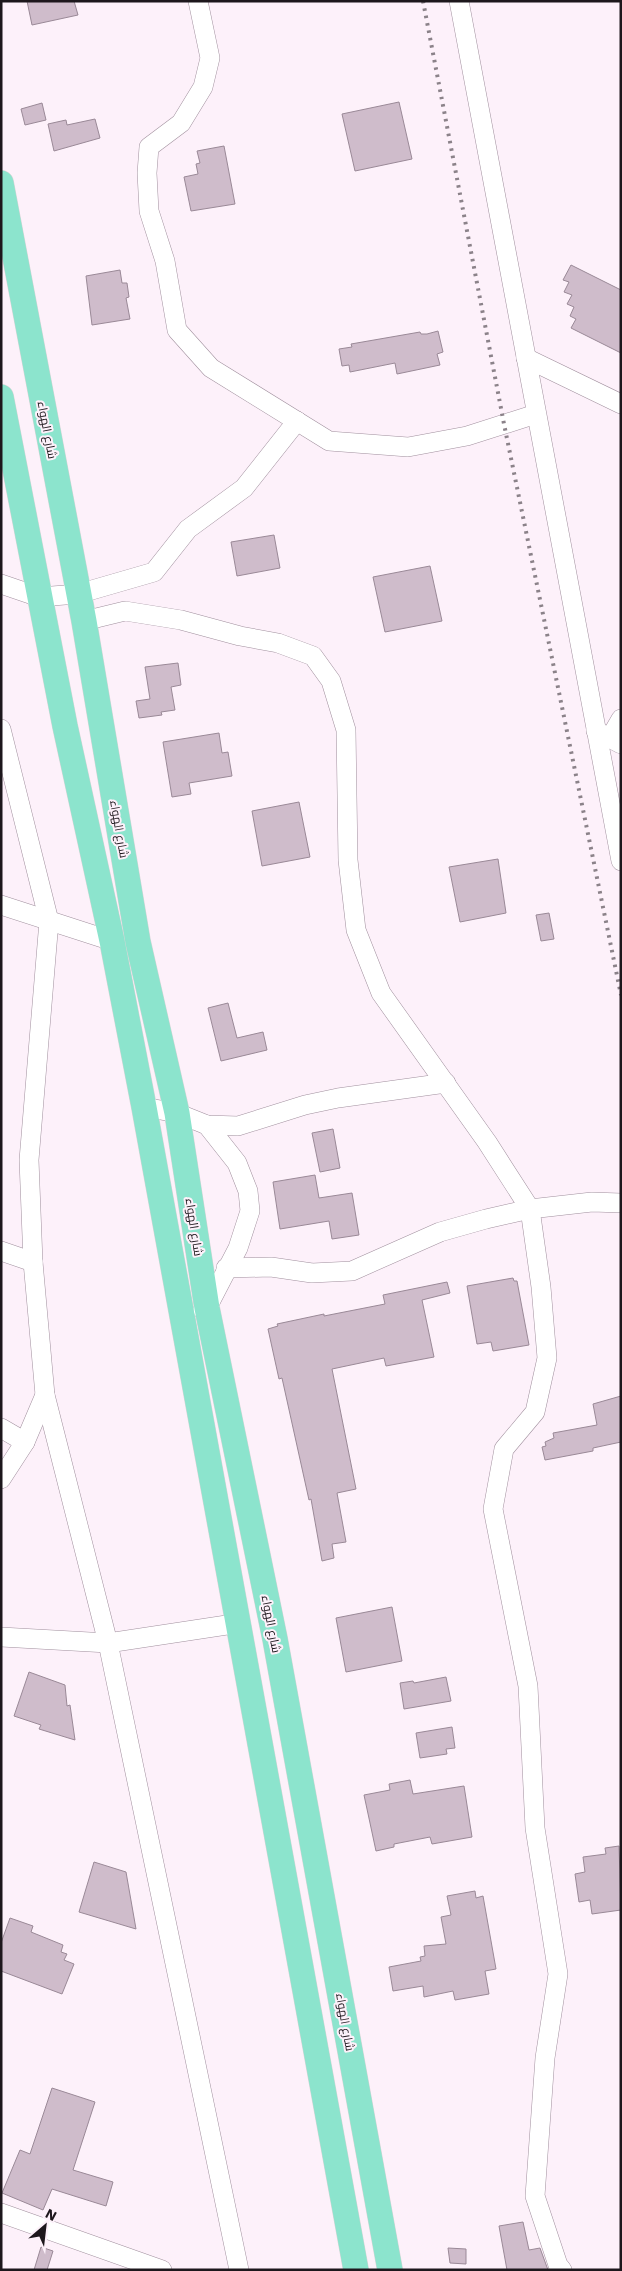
<svg xmlns="http://www.w3.org/2000/svg" width="622" height="2271" font-family="'Work Sans',Cairo,sans-serif">
<rect width="100%" height="100%" fill="#fdf1fa"/>
<g fill="#cfbccb" stroke="#9a8997">
<path d="M27,1H74L78,15L32,25Z"/>
<path d="M399,102L412,159L355,171L342,114Z"/>
<path d="M42,103L46,120L25,125L21,109Z"/>
<path d="M95,119L100,138L54,151L48,124L66,120L67,125Z"/>
<path d="M224,146L235,204L191,211L184,177L198,174L196,164L200,163L197,151Z"/>
<path d="M571,265L621,290V353L571,328L576,319L570,316L574,307L567,304L572,295L564,292L569,282L563,280Z"/>
<path d="M120,270L122,283H127L129,297L126,298L130,319L92,325L86,276Z"/>
<path d="M438,331L443,352L437,354L440,365L397,374L395,363L350,372L349,365L342,366L339,349L352,347L351,344L420,332L421,334H427Z"/>
<path d="M274,535L280,568L237,576L231,542Z"/>
<path d="M430,566L442,621L385,632L373,577Z"/>
<path d="M178,663L181,685L171,687L175,710L161,712L162,715L139,718L136,701L150,699L145,667Z"/>
<path d="M219,733L222,753L228,752L232,776L189,783L191,794L172,797L163,742Z"/>
<path d="M299,802L310,857L262,866L252,811Z"/>
<path d="M498,859L506,913L460,922L449,867Z"/>
<path d="M549,913L554,939L541,941L536,915Z"/>
<path d="M228,1003L237,1038L263,1032L267,1050L221,1061L208,1008Z"/>
<path d="M333,1129L340,1168L320,1172L312,1133Z"/>
<path d="M315,1175L319,1198L352,1193L359,1235L332,1239L329,1221L280,1229L273,1182Z"/>
<path d="M513,1278L514,1281H517L529,1345L493,1351L491,1342L477,1344L467,1286Z"/>
<path d="M447,1282L450,1293L422,1300L434,1357L386,1366L384,1358L332,1369L356,1489L337,1493L346,1542L332,1544L334,1558L322,1561L311,1499L309,1500L282,1378L279,1379L268,1329L278,1326L277,1324L324,1314V1316L385,1304L383,1295Z"/>
<path d="M621,1396V1442L593,1448V1451L545,1460L542,1447L546,1446L545,1442L554,1438L553,1433L597,1425L593,1404Z"/>
<path d="M392,1607L402,1661L346,1672L336,1618Z"/>
<path d="M29,1672L65,1685L67,1706L70,1705L75,1740L39,1729L41,1725L14,1716Z"/>
<path d="M446,1677L451,1701L404,1709L400,1683L413,1681L414,1683Z"/>
<path d="M452,1727L455,1748L446,1749L447,1754L420,1758L416,1733Z"/>
<path d="M410,1780L413,1794L464,1786L472,1837L432,1844L430,1837L394,1844V1847L376,1851L364,1795L390,1790L389,1784Z"/>
<path d="M619,1846L621,1910L592,1914L590,1900L579,1902L575,1874L585,1872L583,1857L606,1854L605,1848Z"/>
<path d="M94,1862L126,1872L136,1929L79,1912Z"/>
<path d="M475,1891L476,1898L483,1896L496,1969L485,1971L489,1994L455,2000L453,1991L424,1997L423,1986L393,1991L389,1967L421,1961L420,1957L425,1956L424,1946L446,1944L441,1917L451,1915L447,1896Z"/>
<path d="M10,1918L33,1926L31,1932L63,1945L61,1952L67,1954L64,1960L74,1964L62,1994L1,1971V1943Z"/>
<path d="M52,2088L95,2102L73,2170L113,2182L106,2206L52,2189L43,2210L2,2193L20,2150L30,2154Z"/>
<path d="M523,2222L529,2250L540,2248L548,2270H507L499,2226Z"/>
<path d="M41,2247L53,2251L47,2270H34Z"/>
<path d="M448,2248L466,2249V2264L450,2263Z"/>
</g>
<g fill="none" stroke-linecap="round" stroke-linejoin="round">
<defs>
<g id="minor">
<path d="M198,1L210,58L203,87L181,123L149,147L147,173L149,211L165,261L177,330L211,368L329,441L408,447L467,436L536,414"/>
<path d="M459,1L621,861"/>
<path d="M526,358L621,404"/>
<path d="M1,584L39,597L78,594L154,572L188,529L244,488L297,421"/>
<path d="M84,621L125,611L181,620L240,636L278,643L313,656L331,681L346,730L348,860L356,930L381,993L487,1142L530,1209L541,1287L547,1358L535,1412L504,1449L493,1509L528,1686L535,1828L558,1974L545,2058L535,2196L558,2265L562,2270"/>
<path d="M1,729L49,921L29,1160L33,1262L45,1395L108,1643L239,2270"/>
<path d="M596,731L621,744"/>
<path d="M610,738L621,719"/>
<path d="M1,905L112,941"/>
<path d="M144,1107L177,1113L207,1125L238,1126L305,1105L338,1098L446,1083"/>
<path d="M1,1251L33,1262"/>
<path d="M226,1268L271,1267L312,1273L352,1271L440,1232L486,1219L530,1209L592,1202L621,1203"/>
<path d="M203,1310L207,1308L238,1248L250,1211L248,1191L237,1163L207,1125"/>
<path d="M1,1428L25,1442"/>
<path d="M1,1479L25,1442L45,1395"/>
<path d="M1,1637L108,1643L240,1623"/>
<path d="M1,2213L162,2270"/>
</g>
<g id="major">
<path d="M1,183L84,621L138,942L177,1113L207,1308L275,1639L390,2270"/>
<path d="M1,397L65,726L112,941L144,1107L356,2270"/>
</g>
</defs>
<use href="#minor" stroke="#a1909e" stroke-width="20"/>
<use href="#major" stroke="#d6d5d6" stroke-width="26"/>
<use href="#minor" stroke="#fff" stroke-width="19"/>
<use href="#major" stroke="#8ce4cd" stroke-width="25"/>
<path stroke="#8b8289" stroke-width="4" stroke-dasharray="2.5 5" stroke-linecap="butt" d="M423,1L504,424L621,995"/>
</g>
<g text-anchor="middle" dominant-baseline="central" stroke-width="4" stroke-linejoin="round" paint-order="stroke">
<g font-size="12" fill="#1d171c" stroke="#fdf1fa">
<text transform="translate(47 430) rotate(79)">شارع الهواء</text>
<text transform="translate(119 829) rotate(80)">شارع الهواء</text>
<text transform="translate(194 1227) rotate(81)">شارع الهواء</text>
<text transform="translate(271 1624) rotate(79)">شارع الهواء</text>
<text transform="translate(345 2022) rotate(80)">شارع الهواء</text>
</g>
</g>
<rect width="622" height="2271" fill="none" stroke="#1d171c" stroke-width="5"/>
<g transform="translate(45 2226) rotate(28)" stroke="#fdf1fa" stroke-width="4" paint-order="stroke">
<path d="M0-4L9 19L0 12L-9 19Z" fill="#1d171c"/>
<text y="-8" font-size="14" font-weight="bold" text-anchor="middle" fill="#1d171c">N</text>
</g>
</svg>
